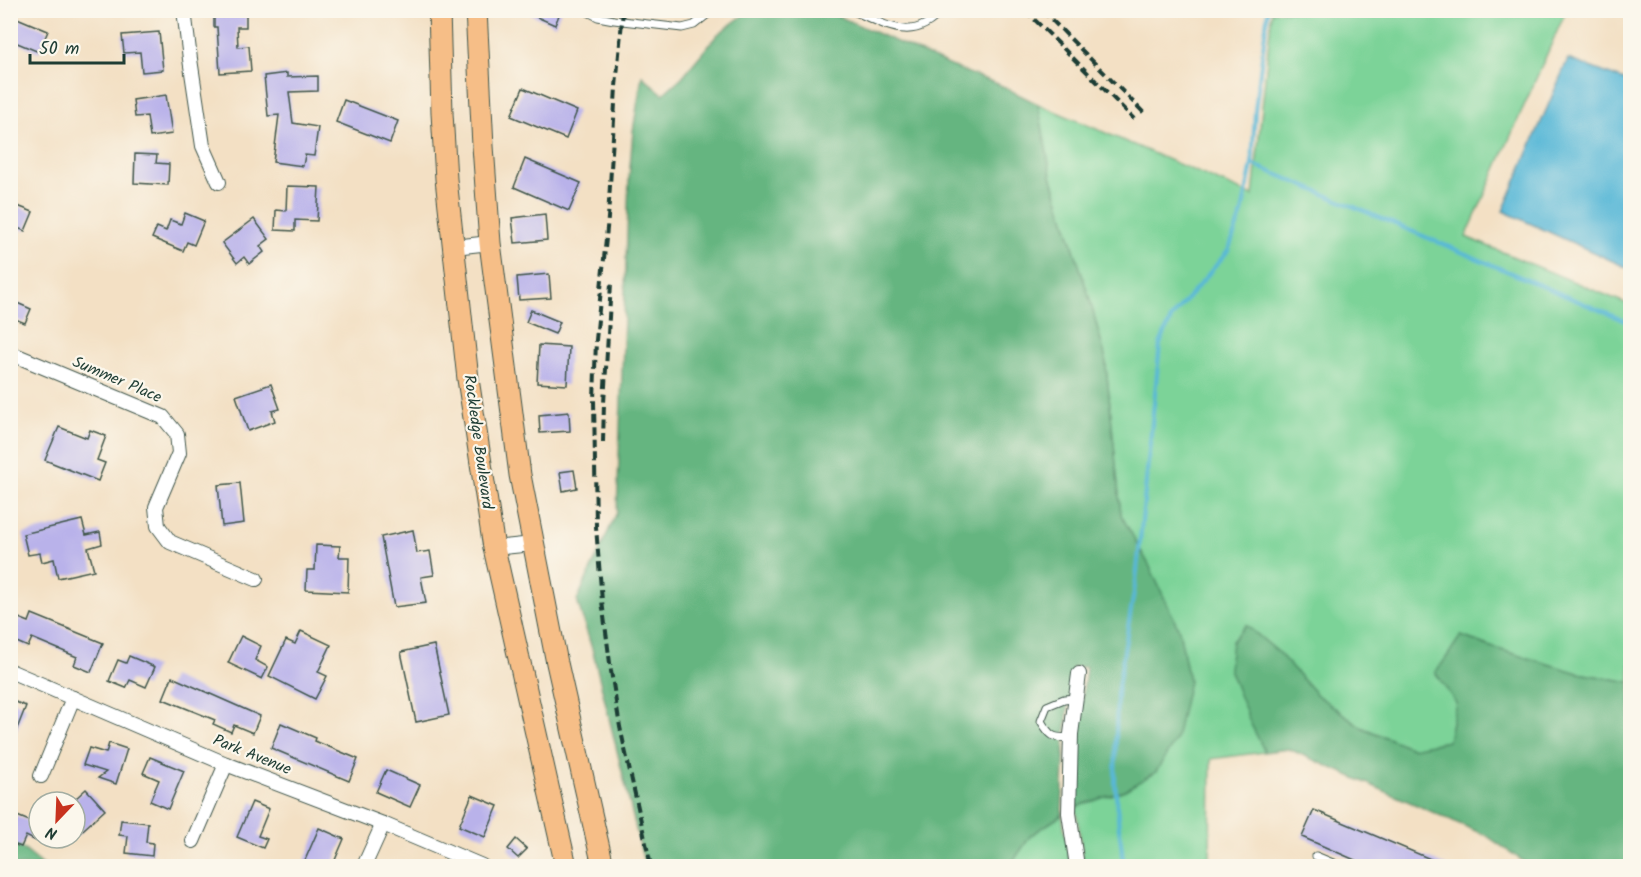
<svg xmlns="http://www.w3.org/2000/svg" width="1641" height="877" font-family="Kalam,sans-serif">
<rect width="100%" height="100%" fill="#fbf7ec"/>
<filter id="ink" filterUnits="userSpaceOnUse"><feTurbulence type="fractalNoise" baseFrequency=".0167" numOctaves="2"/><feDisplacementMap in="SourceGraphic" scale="12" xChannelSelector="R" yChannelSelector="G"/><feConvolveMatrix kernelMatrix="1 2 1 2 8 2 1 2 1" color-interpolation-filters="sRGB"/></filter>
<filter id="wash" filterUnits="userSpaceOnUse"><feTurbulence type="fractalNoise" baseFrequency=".008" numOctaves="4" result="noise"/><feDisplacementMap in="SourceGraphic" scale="24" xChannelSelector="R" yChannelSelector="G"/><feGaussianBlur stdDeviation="1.35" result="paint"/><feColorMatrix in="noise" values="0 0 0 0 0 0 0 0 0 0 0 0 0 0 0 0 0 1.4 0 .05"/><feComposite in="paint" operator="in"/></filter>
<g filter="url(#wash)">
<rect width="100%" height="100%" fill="#f3e0c4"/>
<g fill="#7cd398" stroke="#4e8866" stroke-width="1.5">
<path d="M1272,11H1566L1466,237L1630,305V682L1578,673L1491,647L1461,636L1440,667L1456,703L1448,741L1412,748L1363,728L1317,695L1278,652L1246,625L1241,696L1250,722L1265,752L1211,759L1210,866H1084L1076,807L1125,790L1189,681L1179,630L1149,565L1121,515L1105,356L1089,297L1051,176L1038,104L1253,196Z"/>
<path d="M1062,815L1070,866H1010L1031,835Z"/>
</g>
<g fill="#65b580" stroke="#42795a" stroke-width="1.5">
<path d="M749,11H827L960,70L998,84L1038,104L1051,176L1089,297L1105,356L1121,515L1149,565L1179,630L1189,681L1176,739L1156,772L1125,790L1076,807L1078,735L1086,667H1073L1065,735L1062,815L1031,835L1010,866H645L593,652L577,600L617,512L629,179L633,131L642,76L663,94L682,77L718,34Z"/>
<path d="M1246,625L1278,652L1317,695L1363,728L1412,748L1448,741L1456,703L1435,672C1446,661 1452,647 1461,636L1491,647L1578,673L1630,682V866H1530L1487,836L1289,749L1265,752L1250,722L1229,669L1232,641Z"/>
<path d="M10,838L44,866H11Z"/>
</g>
<path fill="#58b8d7" stroke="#3c7a86" stroke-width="1.5" d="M1568,59L1630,82V269L1503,211Z"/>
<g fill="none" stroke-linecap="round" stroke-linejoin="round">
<g stroke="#58b8d7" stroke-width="4">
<path d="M1252,164L1630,323"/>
<path d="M1124,866L1119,828L1115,782L1117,693L1136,580L1160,344L1172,317L1228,251L1242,213L1252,164L1255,110L1268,10"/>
</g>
</g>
<g id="blocks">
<g fill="#b9b2ea">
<path d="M214,10H246V27H237L238,47L249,46L251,71L220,73L217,27H214Z"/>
<path d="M521,10H561L555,25Z"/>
<path d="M10,15L48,31L39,52L10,40Z"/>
<path d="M159,32L163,70L142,72L140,52L124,53L122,35Z"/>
<path d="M287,73V77L318,76V91L289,92L293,123L318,127L314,156L305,155L303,166L273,162L279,115L268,116L264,76Z"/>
<path d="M523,88L577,111L566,139L511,116Z"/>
<path d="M166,95L172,134L150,137L147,116L135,117L133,100Z"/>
<path d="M344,100L398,121L390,143L336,122Z"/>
<path d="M135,154L157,155L156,163L169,164L168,185L134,183Z"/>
<path d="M525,159L581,183L569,211L514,187Z"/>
<path d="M287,186L319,187L317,221L295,220V231L275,230L276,210L286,211Z"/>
<path d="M10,203L33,212L25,231L10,225Z"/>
<path d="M185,213L204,221L194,245L187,242L183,251L152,238L157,227L166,231L170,220L181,224Z"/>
<path d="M545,214L547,240L515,243L512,218Z"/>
<path d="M254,219L269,239L260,246L264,252L249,264L244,257L237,263L222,243Z"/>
<path d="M549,274L551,298L519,300L517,277Z"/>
<path d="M10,300L31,309L25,323L10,317Z"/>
<path d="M531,310L560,322L555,334L526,322Z"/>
<path d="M539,345L569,347L567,385L537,383Z"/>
<path d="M271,384L280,409L272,411L275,421L248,431L236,396Z"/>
<path d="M569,412L570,431L540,433L539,415Z"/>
<path d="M59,427L87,438L90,430L106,436L97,460L105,463L98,481L45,460Z"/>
<path d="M574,470L577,488L563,491L560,472Z"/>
<path d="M240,483L244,523L222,526L218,485Z"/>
<path d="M82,520L86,535L100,532L102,544L88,548L94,570L58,578L54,559L42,562L40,553L28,555L23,534Z"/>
<path d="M413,530L417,553L430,551L434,575L421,577L426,603L394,607L381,537Z"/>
<path d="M316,545L340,546L339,557H349L348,592L306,590L307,570H315Z"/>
<path d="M32,614L103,643L91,672L74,665L77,657L32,638L28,647L10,639L19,618L29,622Z"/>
<path d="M301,631L331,645L318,672L327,676L315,699L269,676L286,640L295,644Z"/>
<path d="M241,636L261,646L255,660L268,667L262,679L228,663Z"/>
<path d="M434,645L449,715L416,722L401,652Z"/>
<path d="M129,656L155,667L146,687L130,680L126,688L109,681L118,660L126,663Z"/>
<path d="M172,677L260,716L253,733L234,725L231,732L213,724L215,720L163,699Z"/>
<path d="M10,700L26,706L11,744H10Z"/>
<path d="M281,723L316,738L315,741L358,759L349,781L271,748Z"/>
<path d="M109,743L127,749L116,784L98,778L106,772L83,765L89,748L106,753Z"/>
<path d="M150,757L184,771L168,809L150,801L159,780L143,773Z"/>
<path d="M386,770L420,785L410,807L376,792Z"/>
<path d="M86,789L105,810L75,837V799Z"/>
<path d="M472,795L498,806L485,837L459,826Z"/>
<path d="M252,802L269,809L258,836L267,839L263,848L237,837Z"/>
<path d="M1314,810L1447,866V867H1371L1302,837Z"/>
<path d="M10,813L39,825V833L36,841L26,836L21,847L10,843Z"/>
<path d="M121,820L148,823L146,842L153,843L152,856L126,853L128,836L119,835Z"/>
<path d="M319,828L344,839L332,867H302Z"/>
<path d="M516,839L527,849L518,858L508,849Z"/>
</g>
</g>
</g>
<g filter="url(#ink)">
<use href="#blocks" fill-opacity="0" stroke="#3f554a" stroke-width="1.5"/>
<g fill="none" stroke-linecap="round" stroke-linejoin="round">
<defs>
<g id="lane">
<path d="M584,10L598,17L614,20L682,28L694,25L713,10"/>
<path d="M851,10C885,24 913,45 942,10"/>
<path d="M1625,10L1630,17"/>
<path d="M1071,737C1053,739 1050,736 1041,721L1047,706L1064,699L1076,698"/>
<path d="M1316,856L1340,866"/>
</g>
<g id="street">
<path d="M184,10L190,59L203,146L219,182"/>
<path d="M454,247L490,243"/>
<path d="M10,353L163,417L177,434L179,453L156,507L158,526L170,542L256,579"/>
<path d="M494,548L533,544"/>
<path d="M10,671L226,764L383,824L482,866"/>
<path d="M41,776L73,698"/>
<path d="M193,841L226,764"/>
<path d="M364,866L383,824"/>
<path d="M1077,866L1069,813L1071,734L1079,674"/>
</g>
<g id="primary">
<path d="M439,10L442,113L446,179L468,379L494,548L566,866"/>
<path d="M476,10L483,146L490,243L520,475L557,663L603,866"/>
</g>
</defs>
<use href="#lane" stroke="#3f554a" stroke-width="9"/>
<use href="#street" stroke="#3f554a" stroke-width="16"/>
<use href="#primary" stroke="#3f554a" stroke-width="23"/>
<use href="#lane" stroke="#fff" stroke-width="7"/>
<use href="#street" stroke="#fff" stroke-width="14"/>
<use href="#primary" stroke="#f6be87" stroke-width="21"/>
<g stroke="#1f3d34" stroke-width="4" stroke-dasharray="9 4.5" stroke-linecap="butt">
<path d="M623,10L616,87L608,218L596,340L594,400L596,527L602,601L611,671L620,727L651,866"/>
<path d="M1025,10L1134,119"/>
<path d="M1042,10L1145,114"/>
<path d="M603,442L604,403L611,283"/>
</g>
</g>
</g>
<g text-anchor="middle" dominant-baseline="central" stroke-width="4.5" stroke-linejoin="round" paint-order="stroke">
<g font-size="16" fill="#1f3d34" stroke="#fbf7ec">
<text transform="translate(117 380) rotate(23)">Summer Place</text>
<text transform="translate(478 442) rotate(82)">Rockledge Boulevard</text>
<text transform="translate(252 755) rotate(22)">Park Avenue</text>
</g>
</g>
<rect width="1641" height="877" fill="none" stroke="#fbf7ec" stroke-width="36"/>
<g transform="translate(57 820) rotate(203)"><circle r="28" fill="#fbf7ec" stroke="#a3ada2" stroke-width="1.5"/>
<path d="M0-4.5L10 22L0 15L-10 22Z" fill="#c8321e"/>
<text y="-9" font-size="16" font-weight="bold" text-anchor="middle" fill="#1f3d34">N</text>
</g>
<path d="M30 54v9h94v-9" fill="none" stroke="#1f3d34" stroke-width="3"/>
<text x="39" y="54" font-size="18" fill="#1f3d34" stroke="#fbf7ec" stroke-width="4.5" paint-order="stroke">50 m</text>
</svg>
